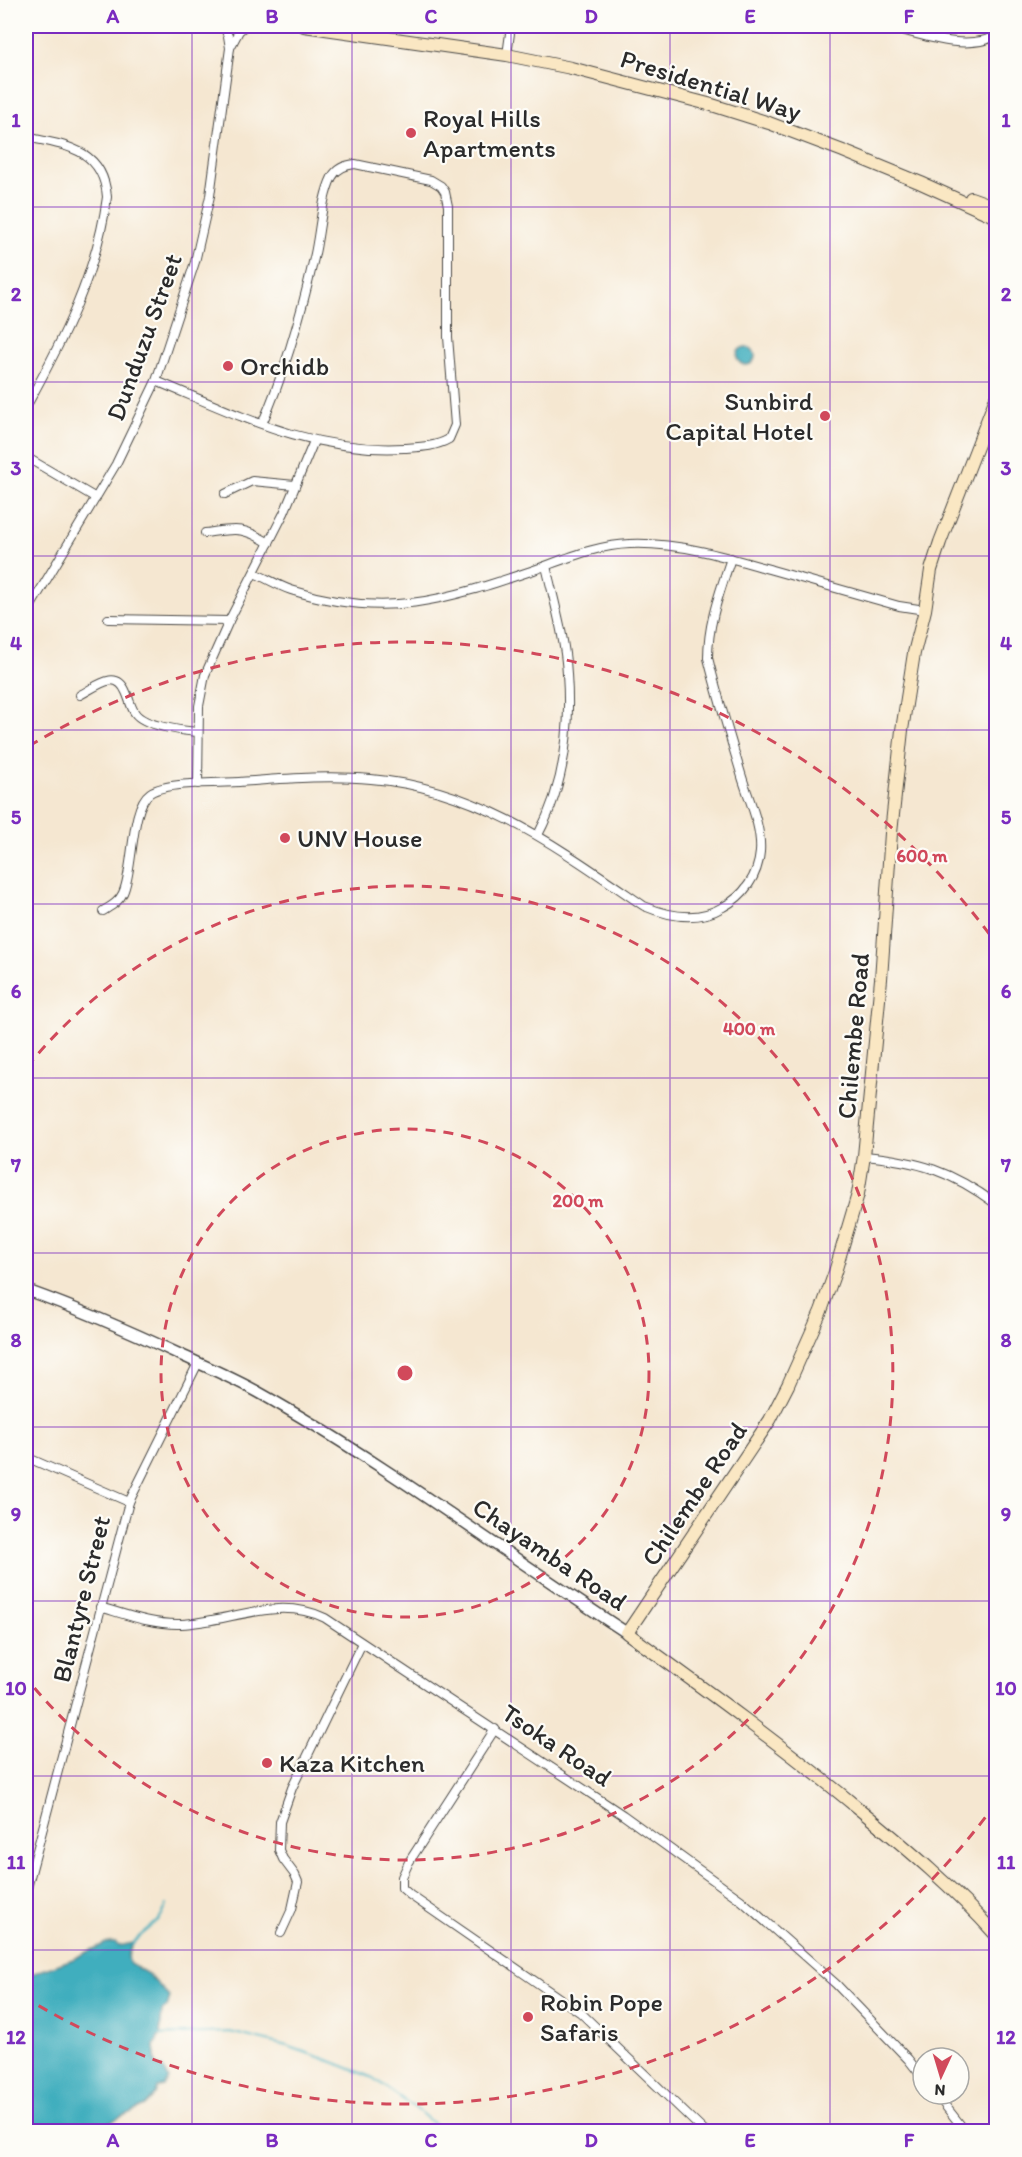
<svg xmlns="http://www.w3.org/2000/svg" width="1022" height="2157" font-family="Itim,sans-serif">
<rect width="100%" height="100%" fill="#fdfcf7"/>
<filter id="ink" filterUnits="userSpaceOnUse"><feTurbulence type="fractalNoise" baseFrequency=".0167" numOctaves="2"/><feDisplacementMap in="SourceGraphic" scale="12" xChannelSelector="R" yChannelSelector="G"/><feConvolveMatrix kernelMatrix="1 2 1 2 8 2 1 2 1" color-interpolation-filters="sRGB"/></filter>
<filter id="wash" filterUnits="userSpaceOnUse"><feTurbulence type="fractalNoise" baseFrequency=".008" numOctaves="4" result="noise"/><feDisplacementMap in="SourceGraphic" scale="24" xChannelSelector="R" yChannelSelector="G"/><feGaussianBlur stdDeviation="1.35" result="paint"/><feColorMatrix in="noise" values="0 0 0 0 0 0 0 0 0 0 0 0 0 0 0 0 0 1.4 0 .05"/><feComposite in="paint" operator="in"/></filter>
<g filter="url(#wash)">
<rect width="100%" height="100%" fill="#f5e7d1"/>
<g fill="#41aebe" stroke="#366c74" stroke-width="1.5">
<circle cx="746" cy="356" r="9"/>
<path d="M106,1943H115L119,1946L133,1943L128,1955L129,1963L148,1974L170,1997L167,2007L162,2011L160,2034L154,2046L156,2064L163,2068L169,2079L164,2086L158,2087L156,2094L145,2106L90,2131H26V1976L73,1959Z"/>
</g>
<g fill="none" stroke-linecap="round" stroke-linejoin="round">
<g stroke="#41aebe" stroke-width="2">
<path d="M132,1944C147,1927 157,1928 167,1905"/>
<path d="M157,2035L230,2032L287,2046L336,2063L373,2078L415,2108L443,2132"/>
</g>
</g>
</g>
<g filter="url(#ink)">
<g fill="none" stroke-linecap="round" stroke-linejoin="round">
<defs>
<g id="minor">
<path d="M224,26L228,36L230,48"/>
<path d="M887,26C921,34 963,52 996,36"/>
<path d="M507,55L511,26"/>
<path d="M26,137C64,145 103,148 107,197C97,273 63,340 26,407"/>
<path d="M156,381C239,415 311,453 404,448C420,447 435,447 449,439L455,425L448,337V206L445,192L441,186L431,180L355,164C345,165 337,168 332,177C321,199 320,234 314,258C301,315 286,370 262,424"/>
<path d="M26,457L96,498"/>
<path d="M225,494L252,481L295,485"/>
<path d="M205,533C236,529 242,526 269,543"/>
<path d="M254,573C266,578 279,586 291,590C385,620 445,600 534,570C565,559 597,545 630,544C678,542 727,557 772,570C815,582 857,594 899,606L925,610"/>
<path d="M26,614L116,464L156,381L195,262L210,196L230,48L239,31L245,26"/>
<path d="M108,619L229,621"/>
<path d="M80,695C96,687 116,668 126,692C129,698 131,708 135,713C144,726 183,731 197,732"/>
<path d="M198,784L199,706L205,675L229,621L284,513L314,441"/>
<path d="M538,835C564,786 571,729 567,674C565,638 554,601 546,566"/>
<path d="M103,911C111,906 119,902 123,893C134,870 130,807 150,793C166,782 218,783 239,782C283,779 327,775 371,779C479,788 558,847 644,906C670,917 698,922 723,907C744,896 758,876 760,852C762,827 749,800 742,777C730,737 718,698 708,658C708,622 720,592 731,558"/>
<path d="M864,1156C919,1161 951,1171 996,1204"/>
<path d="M26,1457L129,1502"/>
<path d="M100,1607C127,1615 153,1625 181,1624C230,1622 278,1595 325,1618L623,1815L741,1900L836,1984L908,2059L923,2078"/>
<path d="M495,1729L409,1862L402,1877V1888L410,1895L581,2013L705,2132"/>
<path d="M26,1892L129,1502L198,1363"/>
<path d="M281,1933L292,1909L298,1882L295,1875L283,1859L279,1850L280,1822L292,1788L362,1643"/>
<path d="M936,2094L966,2132"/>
</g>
<path id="tertiary" d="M26,1290C79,1309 130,1331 181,1355C207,1367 233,1378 258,1392C386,1464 504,1553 627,1633"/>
<g id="secondary">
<path d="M304,26L507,55L571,68L712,105L769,123L843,151L921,183L996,217"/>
<path d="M971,198L996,207"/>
<path d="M996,398L940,542L931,570L925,610L914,653L902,730L891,833L881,979L864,1156L858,1194L835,1272L821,1311L788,1385L770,1420L627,1633C706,1690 784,1747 859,1809C907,1848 955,1889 996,1935"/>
</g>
</defs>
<use href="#minor" stroke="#494744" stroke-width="10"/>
<use href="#tertiary" stroke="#494744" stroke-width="13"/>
<use href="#secondary" stroke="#494744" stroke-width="14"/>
<use href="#minor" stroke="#fff" stroke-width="8"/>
<use href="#tertiary" stroke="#fff" stroke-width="10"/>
<use href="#secondary" stroke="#fae7c3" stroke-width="12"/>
</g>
</g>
<path fill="none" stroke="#7b2cbf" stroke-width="1.5" stroke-opacity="0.55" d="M192,26V2132M352,26V2132M511,26V2132M670,26V2132M830,26V2132M26,207H996M26,382H996M26,556H996M26,730H996M26,904H996M26,1078H996M26,1253H996M26,1427H996M26,1601H996M26,1776H996M26,1950H996"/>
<g fill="none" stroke="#d1495b" stroke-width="3" stroke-dasharray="10 8">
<circle cx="405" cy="1373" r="244"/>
<path d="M27 1067A487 487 0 1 1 27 1679"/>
<path d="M996 1803A731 731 0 0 1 29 2000M29 746A731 731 0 0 1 996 943"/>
</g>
<g fill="#d1495b" stroke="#fdfcf7" stroke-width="2">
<circle cx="411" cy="133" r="6"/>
<circle cx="228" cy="366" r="6"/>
<circle cx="825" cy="416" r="6"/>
<circle cx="285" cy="838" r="6"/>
<circle cx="267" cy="1763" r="6"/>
<circle cx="528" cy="2017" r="6"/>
</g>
<g text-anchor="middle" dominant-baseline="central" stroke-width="4.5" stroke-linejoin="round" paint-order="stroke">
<g font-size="26" fill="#2b2b2b" stroke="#fdfcf7">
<text transform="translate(711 85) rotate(17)">Presidential Way</text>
<text transform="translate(144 337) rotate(-70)">Dunduzu Street</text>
<text transform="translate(853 1036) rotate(-85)">Chilembe Road</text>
<text transform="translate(694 1494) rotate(-56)">Chilembe Road</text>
<text transform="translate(550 1554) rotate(34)">Chayamba Road</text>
<text transform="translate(81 1599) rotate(-76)">Blantyre Street</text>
<text transform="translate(557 1745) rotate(34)">Tsoka Road</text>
</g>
<g font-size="26" fill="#2b2b2b" stroke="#fdfcf7" text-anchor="start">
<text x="423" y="118">Royal Hills<tspan x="423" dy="30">Apartments</tspan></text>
<text x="240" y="366">Orchidb</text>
<text x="813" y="401" text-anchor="end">Sunbird<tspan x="813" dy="30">Capital Hotel</tspan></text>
<text x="297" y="838">UNV House</text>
<text x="279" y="1763">Kaza Kitchen</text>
<text x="540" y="2002">Robin Pope<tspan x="540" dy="30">Safaris</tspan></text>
</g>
</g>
<circle cx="405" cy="1373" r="9" fill="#d1495b" stroke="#fdfcf7" stroke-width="3"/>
<g font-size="18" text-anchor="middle" font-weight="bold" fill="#d1495b" stroke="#fdfcf7" stroke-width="4.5" stroke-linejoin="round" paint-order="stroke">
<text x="922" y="862">600 m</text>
<text x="749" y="1035">400 m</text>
<text x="578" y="1207">200 m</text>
</g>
<rect width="1022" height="2157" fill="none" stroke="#fdfcf7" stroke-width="66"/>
<g transform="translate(941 2076) rotate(184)"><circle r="28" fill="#fdfcf7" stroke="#a9a8a5" stroke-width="1.5"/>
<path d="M0-4.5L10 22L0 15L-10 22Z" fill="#d1495b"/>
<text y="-9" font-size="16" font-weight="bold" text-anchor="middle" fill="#2b2b2b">N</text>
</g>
<rect x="33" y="33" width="956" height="2091" fill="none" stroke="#7b2cbf" stroke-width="2"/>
<g font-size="20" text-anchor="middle" font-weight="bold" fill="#7b2cbf">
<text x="113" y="23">A</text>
<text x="272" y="23">B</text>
<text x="431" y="23">C</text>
<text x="591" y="23">D</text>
<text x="750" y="23">E</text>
<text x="909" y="23">F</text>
<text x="16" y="127">1</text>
<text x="1006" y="127">1</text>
<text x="16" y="301">2</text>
<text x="1006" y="301">2</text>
<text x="16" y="475">3</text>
<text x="1006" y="475">3</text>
<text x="16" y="650">4</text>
<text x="1006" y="650">4</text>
<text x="16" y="824">5</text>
<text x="1006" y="824">5</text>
<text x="16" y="998">6</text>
<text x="1006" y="998">6</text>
<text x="16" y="1172">7</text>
<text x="1006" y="1172">7</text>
<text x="16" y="1347">8</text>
<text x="1006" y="1347">8</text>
<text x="16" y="1521">9</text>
<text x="1006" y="1521">9</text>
<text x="16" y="1695">10</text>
<text x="1006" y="1695">10</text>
<text x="16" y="1869">11</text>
<text x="1006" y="1869">11</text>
<text x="16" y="2044">12</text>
<text x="1006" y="2044">12</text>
<text x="113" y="2147">A</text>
<text x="272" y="2147">B</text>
<text x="431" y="2147">C</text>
<text x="591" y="2147">D</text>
<text x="750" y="2147">E</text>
<text x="909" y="2147">F</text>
</g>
</svg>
